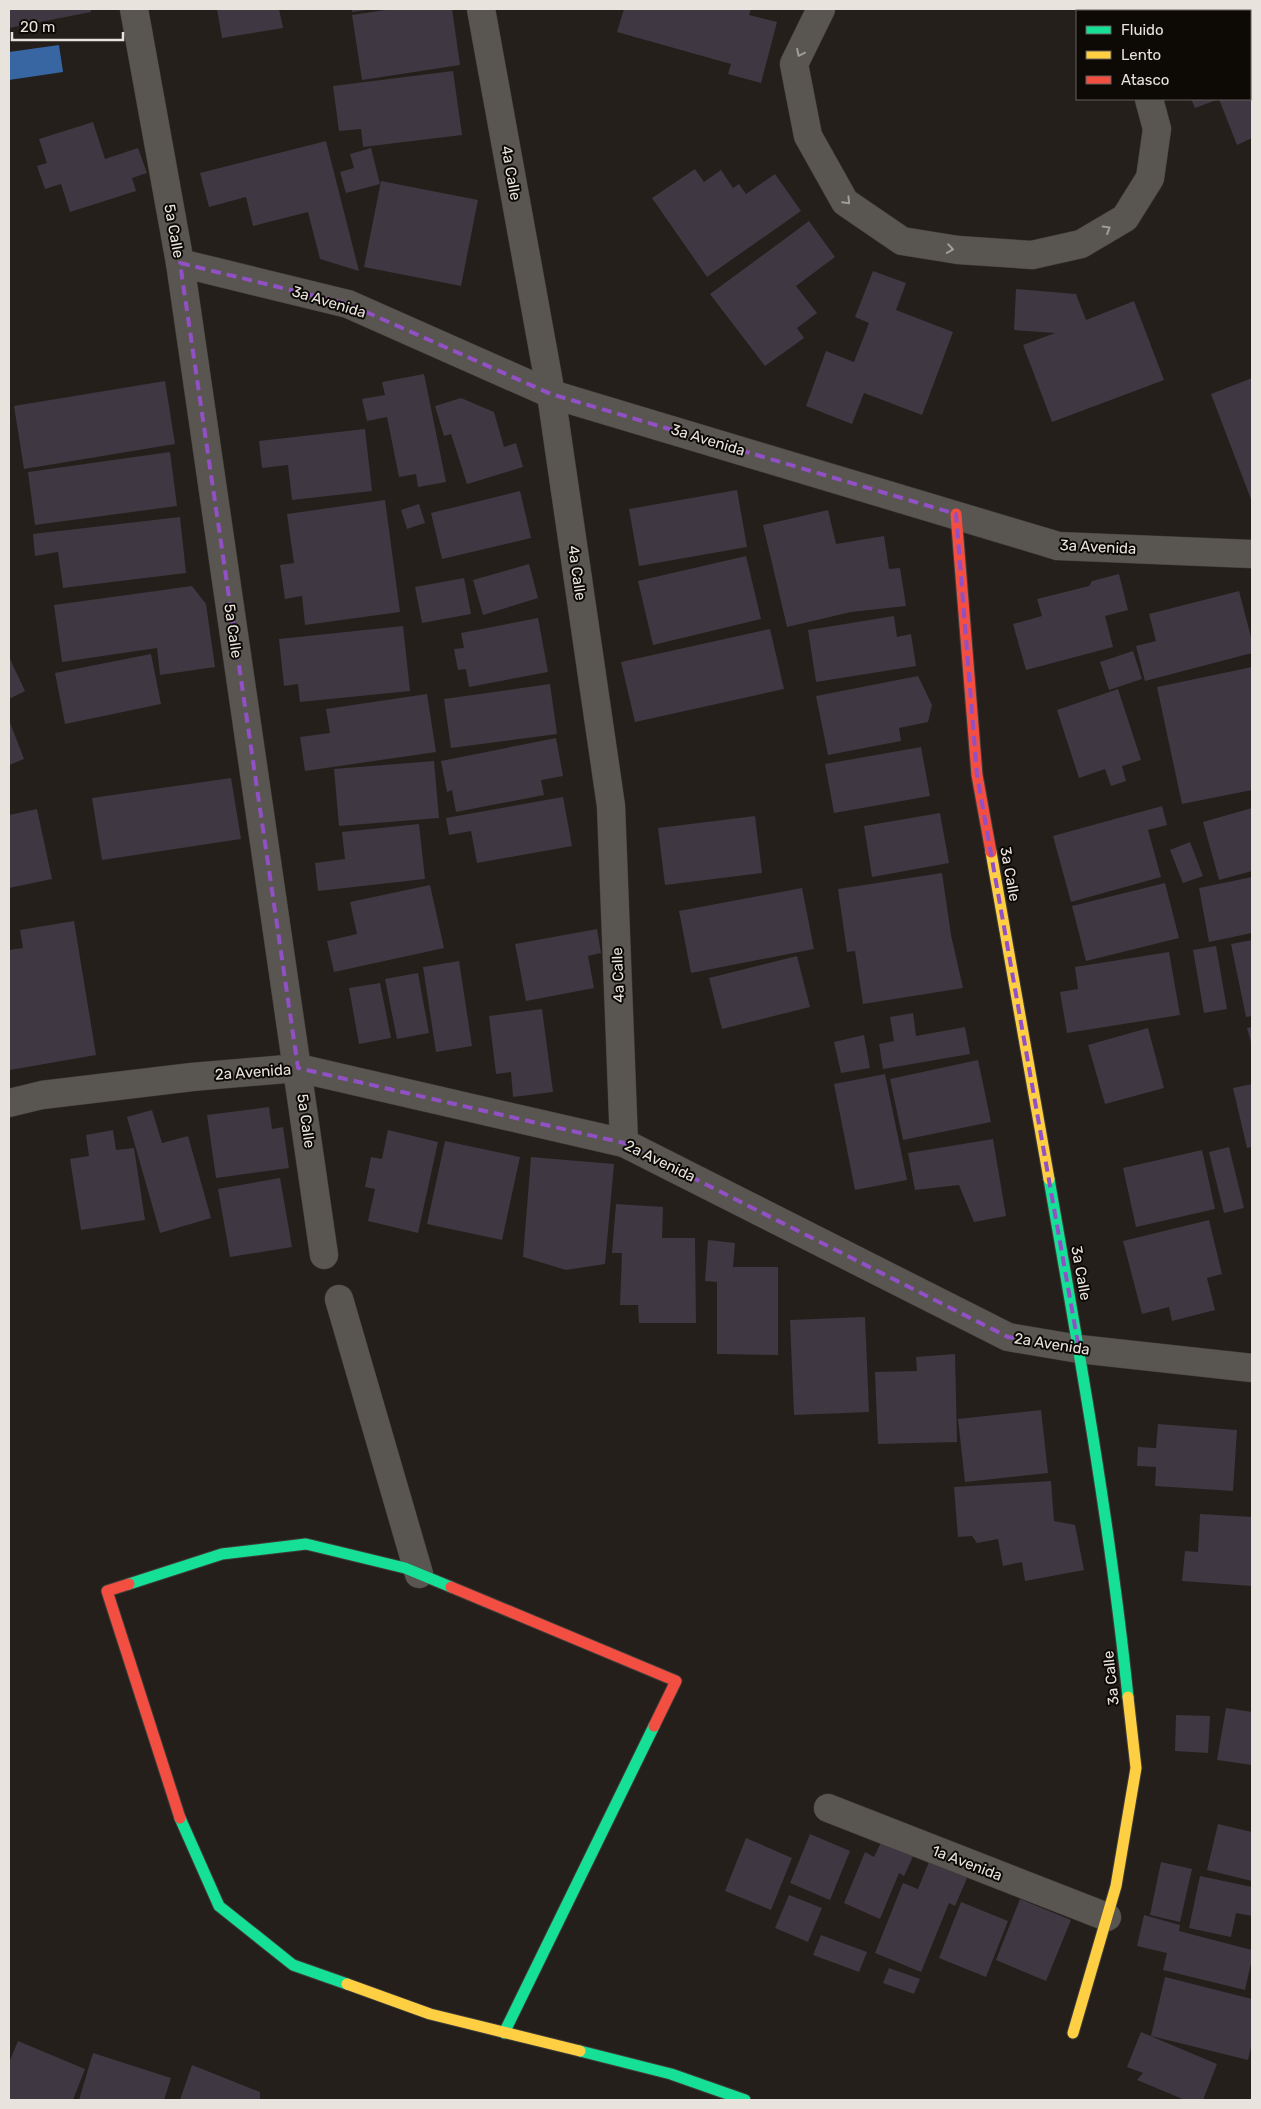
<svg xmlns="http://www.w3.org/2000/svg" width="1261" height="2109" font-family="Rubik,sans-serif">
<rect width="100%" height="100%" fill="#241f1a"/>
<path fill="#3766a2" d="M59,45L63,72L9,80V52Z"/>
<g fill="#3f3742">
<path d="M9,9H91V12L9,28Z"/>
<path d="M217,9H279L283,28L222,38Z"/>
<path d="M352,9H367V10L352,12Z"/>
<path d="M392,9H452L460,65L362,80L352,15Z"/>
<path d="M624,9H751L749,15L777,22L761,83L728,74L731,64L617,32Z"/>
<path d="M1145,9H1252V29L1250,30V11H1146Z"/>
<path d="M1252,44V138L1237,145L1219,99L1195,108L1191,99H1250V45Z"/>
<path d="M453,71L462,135L363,147L361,129L339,131L333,86Z"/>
<path d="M93,122L105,159L138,148L147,173L132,178L136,191L70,212L61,184L45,189L37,166L47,163L39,139Z"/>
<path d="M326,141L359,271L320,259L308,212L253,226L246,197L209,207L200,173Z"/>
<path d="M371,148L380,184L346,193L340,172L354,168L350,154Z"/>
<path d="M695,169L704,182L721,170L733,188L739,184L746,194L775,174L801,211L707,277L652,198Z"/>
<path d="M381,181L478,200L461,286L364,267Z"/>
<path d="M809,221L835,257L796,286L817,313L797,328L804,338L765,366L710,294Z"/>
<path d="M873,271L906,283L896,310L953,332L922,415L864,393L852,424L806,406L826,351L854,362L869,323L855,317Z"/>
<path d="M1016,289L1076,294L1086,320L1134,301L1164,380L1052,422L1023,345L1055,333L1014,330Z"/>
<path d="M424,374L446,482L418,487L416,474L399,477L387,417L367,421L362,399L385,395L382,382Z"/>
<path d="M1252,378V502L1211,394Z"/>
<path d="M165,381L175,444L24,469L14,406Z"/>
<path d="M461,398L494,412L504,447L516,443L523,467L467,484L451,434L444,436L435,406Z"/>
<path d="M365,429L372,491L292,500L288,465L262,468L259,441Z"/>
<path d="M170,452L177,506L35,525L28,472Z"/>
<path d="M737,490L747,547L639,566L629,509Z"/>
<path d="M520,491L531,538L442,559L431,513Z"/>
<path d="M385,500L400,612L305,625L302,596L285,599L280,565L294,563L287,514Z"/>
<path d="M419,504L425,523L407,529L401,510Z"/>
<path d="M828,510L836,544L884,536L889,569L900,568L906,606L851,612L787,627L763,525Z"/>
<path d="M180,517L186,573L63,588L58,552L35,556L33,534Z"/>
<path d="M746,556L761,619L653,645L638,581Z"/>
<path d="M529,564L538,598L483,615L473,580Z"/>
<path d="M1119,574L1128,610L1105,616L1113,647L1026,670L1013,624L1042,616L1037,599L1089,586L1092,581Z"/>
<path d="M464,578L471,614L422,623L415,587Z"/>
<path d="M192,586L206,604L215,667L160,675L157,648L62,662L54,605Z"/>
<path d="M1239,591L1252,641V653L1145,681L1136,646L1156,641L1149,614Z"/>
<path d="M894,616L897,637L911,634L916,666L816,682L808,630Z"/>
<path d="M538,618L548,672L469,687L466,669L458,670L454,649L464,648L461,633Z"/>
<path d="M403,626L410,691L300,702L298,684L284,686L279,639Z"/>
<path d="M770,629L784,689L635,722L621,662Z"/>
<path d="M1133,651L1142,679L1109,690L1100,662Z"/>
<path d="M151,654L161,704L65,724L55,673Z"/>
<path d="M9,657L25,691L9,699Z"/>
<path d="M1252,667V790L1182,804L1157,687Z"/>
<path d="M918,676L932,705L928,722L899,728L901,741L828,755L816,696Z"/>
<path d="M550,684L557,734L451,748L444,699Z"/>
<path d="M1118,689L1141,760L1122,766L1126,781L1111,786L1105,769L1079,778L1057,710Z"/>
<path d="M427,694L436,752L305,771L300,737L330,733L326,709Z"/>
<path d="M9,720L24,759L9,765Z"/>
<path d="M556,738L563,776L541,780L544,795L456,812L452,790L447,792L441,761Z"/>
<path d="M921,747L930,796L834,813L825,764Z"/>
<path d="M434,761L439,818L339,826L334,769Z"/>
<path d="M231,778L241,839L102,860L92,798Z"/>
<path d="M563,797L572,846L477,863L471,831L449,835L446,818Z"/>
<path d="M1162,806L1167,825L1148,830L1161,877L1071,902L1053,836Z"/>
<path d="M1252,808V871L1219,880L1203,822Z"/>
<path d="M37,809L52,879L9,888V815Z"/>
<path d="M940,813L949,863L872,877L864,826Z"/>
<path d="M755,816L762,873L665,885L658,828Z"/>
<path d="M419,824L425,879L318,891L315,863L345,859L342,832Z"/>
<path d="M1190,842L1203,876L1183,883L1170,850Z"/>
<path d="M942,873L951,935L963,988L863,1004L855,951L847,952L838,889Z"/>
<path d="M1252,877V933L1209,942L1199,888Z"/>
<path d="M1165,883L1179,938L1086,961L1072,906Z"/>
<path d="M430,885L444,948L334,972L327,941L357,934L350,902Z"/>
<path d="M802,888L814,949L691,973L679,911Z"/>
<path d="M74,921L96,1055L10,1070L9,950L23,948L20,930Z"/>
<path d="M597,929L601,953L588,956L594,988L526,1001L515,944Z"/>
<path d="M1252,940V1016L1246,1017L1231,944Z"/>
<path d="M1216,946L1227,1009L1204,1013L1193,950Z"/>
<path d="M1169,952L1180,1015L1067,1033L1060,992L1078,989L1075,967Z"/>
<path d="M797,956L810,1007L722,1029L709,978Z"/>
<path d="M459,961L472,1046L436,1052L423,967Z"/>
<path d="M418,973L429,1033L397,1039L385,979Z"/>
<path d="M380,983L391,1038L359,1044L349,988Z"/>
<path d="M542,1009L553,1092L513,1097L511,1072L496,1074L489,1016Z"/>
<path d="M913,1013L916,1036L965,1027L970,1054L883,1069L879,1044L894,1041L890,1017Z"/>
<path d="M1252,1027V1046L1247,1028Z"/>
<path d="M1148,1028L1164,1088L1105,1104L1088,1045Z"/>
<path d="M864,1035L870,1068L841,1073L834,1042Z"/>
<path d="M978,1060L991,1122L903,1140L890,1079Z"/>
<path d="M885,1074L907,1180L855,1190L834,1084Z"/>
<path d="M1252,1084V1147L1247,1148L1233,1088Z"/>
<path d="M269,1107L272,1129L283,1127L289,1168L216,1178L207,1115Z"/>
<path d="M152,1110L162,1143L188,1136L211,1218L160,1233L127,1117Z"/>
<path d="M113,1130L116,1150L134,1148L145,1220L81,1230L70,1159L89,1156L86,1135Z"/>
<path d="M388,1130L438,1142L418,1233L368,1221L375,1189L365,1187L371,1157L382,1159Z"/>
<path d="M993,1139L1006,1216L974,1222L959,1185L915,1190L908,1153Z"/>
<path d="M445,1141L520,1157L502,1240L427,1224Z"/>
<path d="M1229,1147L1244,1208L1224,1213L1209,1152Z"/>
<path d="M1202,1150L1215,1209L1136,1227L1123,1168Z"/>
<path d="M531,1157L614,1164L605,1264L566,1270L523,1257Z"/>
<path d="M280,1178L292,1247L230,1257L218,1189Z"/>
<path d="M616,1204L663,1207L662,1238H695L696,1323H639L638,1305H620L622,1253H612Z"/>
<path d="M1209,1220L1222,1274L1207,1278L1215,1310L1172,1321L1169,1307L1142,1314L1123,1241Z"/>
<path d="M708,1240L735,1243L733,1267H778V1355L717,1354V1282L705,1281Z"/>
<path d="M865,1317L869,1412L794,1415L790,1320Z"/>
<path d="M955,1354L957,1442L878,1444L875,1372L917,1371L916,1357Z"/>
<path d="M1041,1410L1048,1473L965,1482L958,1419Z"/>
<path d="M1158,1424L1237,1430L1233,1491L1155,1486L1156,1467L1137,1466L1138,1447L1156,1448Z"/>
<path d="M1051,1481L1054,1521L1075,1525L1084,1570L1025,1581L1022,1562L1003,1566L998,1539L977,1543L972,1536L958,1537L954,1487Z"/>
<path d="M1200,1514L1252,1517V1586L1182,1581L1185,1551L1198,1552Z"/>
<path d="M1226,1708L1252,1712V1765L1217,1760Z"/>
<path d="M1176,1715L1210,1716L1208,1753L1175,1751Z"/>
<path d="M1218,1824L1252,1832V1881L1207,1870Z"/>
<path d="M886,1832L917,1848L904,1876L899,1873L880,1919L844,1903L865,1852L874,1857Z"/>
<path d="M810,1834L850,1851L830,1900L790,1883Z"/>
<path d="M746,1838L792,1858L771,1910L725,1891Z"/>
<path d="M933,1852L971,1869L955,1906L949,1903L921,1972L875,1953L903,1883L918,1889Z"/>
<path d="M1161,1862L1192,1869L1180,1922L1150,1915Z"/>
<path d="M1200,1876L1252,1887V1916L1236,1913L1231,1937L1189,1928Z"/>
<path d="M789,1895L822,1908L808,1942L775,1928Z"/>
<path d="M1020,1899L1071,1920L1046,1981L996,1960Z"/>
<path d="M961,1902L1008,1921L986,1977L939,1958Z"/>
<path d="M1144,1915L1180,1925L1179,1931L1252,1950V1959L1245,1990L1163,1970L1167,1953L1137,1946Z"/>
<path d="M821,1935L867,1952L859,1972L813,1955Z"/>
<path d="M889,1968L920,1979L914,1994L883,1983Z"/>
<path d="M1165,1977L1252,1999V2043L1248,2060L1151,2036Z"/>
<path d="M1141,2032L1217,2064L1203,2100H1185L1137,2080L1143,2073L1127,2067Z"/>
<path d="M18,2041L85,2069L73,2100H9V2063Z"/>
<path d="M93,2053L171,2078L164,2100H79Z"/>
<path d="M192,2065L260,2092V2100H180Z"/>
</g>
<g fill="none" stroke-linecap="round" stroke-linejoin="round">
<defs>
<g id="street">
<path d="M134,9L180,263L324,1255"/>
<path d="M481,9L551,394L611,806L624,1143"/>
<path d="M821,9L794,64L808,136L845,202L902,241L958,250L1032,255L1081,244L1125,218L1150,178L1157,129L1149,99"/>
<path d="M1115,9L1116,11"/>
<path d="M180,263L348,304L551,394L1058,546L1252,554"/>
<path d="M9,1103L42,1095L192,1077L298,1068L624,1143L1008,1337L1079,1349L1252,1368"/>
<path d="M339,1299L419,1574"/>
<path d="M828,1808L1107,1917"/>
</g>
<g id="fast">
<path d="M1049,1179C1079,1351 1110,1523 1128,1697"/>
<path d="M129,1584L222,1554L306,1544L405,1568L451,1587"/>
<path d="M180,1818L219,1906L293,1965L347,1984"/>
<path d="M504,2033L654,1726"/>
<path d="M580,2051L671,2074L745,2100"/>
</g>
<g id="slow">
<path d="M991,852L1049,1179"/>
<path d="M347,1984L430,2014L580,2051"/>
<path d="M1073,2033L1116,1886L1136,1768L1128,1697"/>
</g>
<g id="jam">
<path d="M956,514L977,775L991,852"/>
<path d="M129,1584L107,1591L180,1818"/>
<path d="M451,1587L676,1681L654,1726"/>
</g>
</defs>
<use href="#street" stroke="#403d39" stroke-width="29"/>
<use href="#fast" stroke="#403d39" stroke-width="13"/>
<use href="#slow" stroke="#403d39" stroke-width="13"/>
<use href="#jam" stroke="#403d39" stroke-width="13"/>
<use href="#street" stroke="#595551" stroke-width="28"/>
<use href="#fast" stroke="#16e098" stroke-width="11"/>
<use href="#slow" stroke="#ffcf43" stroke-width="11"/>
<use href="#jam" stroke="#f24e42" stroke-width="11"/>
</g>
<defs><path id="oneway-chevron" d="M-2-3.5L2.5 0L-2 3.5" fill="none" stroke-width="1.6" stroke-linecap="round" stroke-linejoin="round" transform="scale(1.25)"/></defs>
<g stroke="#a09c97">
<use href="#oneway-chevron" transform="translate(800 53) rotate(116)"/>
<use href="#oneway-chevron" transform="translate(847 201) rotate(46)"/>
<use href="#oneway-chevron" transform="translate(1107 229) rotate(-31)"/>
<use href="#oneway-chevron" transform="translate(950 249) rotate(9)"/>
</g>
<path fill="none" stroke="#9151c5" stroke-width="4" stroke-dasharray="10 6" stroke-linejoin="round" d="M180,263L348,304L551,394L956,514L977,775L1079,1349L1008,1337L624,1143L298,1068Z"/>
<g text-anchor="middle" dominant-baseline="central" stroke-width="4" stroke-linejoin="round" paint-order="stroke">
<g font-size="15" fill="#e8e3dd" stroke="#0d0a06">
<text transform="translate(511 173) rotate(80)">4a Calle</text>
<text transform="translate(174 231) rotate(80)">5a Calle</text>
<text transform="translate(329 302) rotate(17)">3a Avenida</text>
<text transform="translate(708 440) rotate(17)">3a Avenida</text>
<text transform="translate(1098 547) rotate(3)">3a Avenida</text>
<text transform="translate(577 573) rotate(82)">4a Calle</text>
<text transform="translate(233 631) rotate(82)">5a Calle</text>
<text transform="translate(1010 874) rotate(80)">3a Calle</text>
<text transform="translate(618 975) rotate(-92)">4a Calle</text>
<text transform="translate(253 1072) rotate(-4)">2a Avenida</text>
<text transform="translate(306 1121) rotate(82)">5a Calle</text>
<text transform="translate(660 1161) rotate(26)">2a Avenida</text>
<text transform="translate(1081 1273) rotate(80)">3a Calle</text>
<text transform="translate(1052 1344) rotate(9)">2a Avenida</text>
<text transform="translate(1111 1678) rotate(-96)">3a Calle</text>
<text transform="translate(967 1863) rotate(21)">1a Avenida</text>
</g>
</g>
<rect width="1261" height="2109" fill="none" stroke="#e8e3dd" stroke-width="20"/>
<rect x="1076" y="10" width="175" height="90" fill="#0d0a06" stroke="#65615c"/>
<rect x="1086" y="26" width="25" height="8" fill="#16e098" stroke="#65615c"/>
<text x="1121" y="35" font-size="15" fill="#e8e3dd">Fluido</text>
<rect x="1086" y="51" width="25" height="8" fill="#ffcf43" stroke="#65615c"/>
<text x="1121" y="60" font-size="15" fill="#e8e3dd">Lento</text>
<rect x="1086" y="76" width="25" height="8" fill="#f24e42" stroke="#65615c"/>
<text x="1121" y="85" font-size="15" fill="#e8e3dd">Atasco</text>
<path d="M12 32v8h111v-8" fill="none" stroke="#e8e3dd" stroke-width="2.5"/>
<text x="20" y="32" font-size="15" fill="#e8e3dd" stroke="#0d0a06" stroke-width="4" paint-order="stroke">20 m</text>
</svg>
